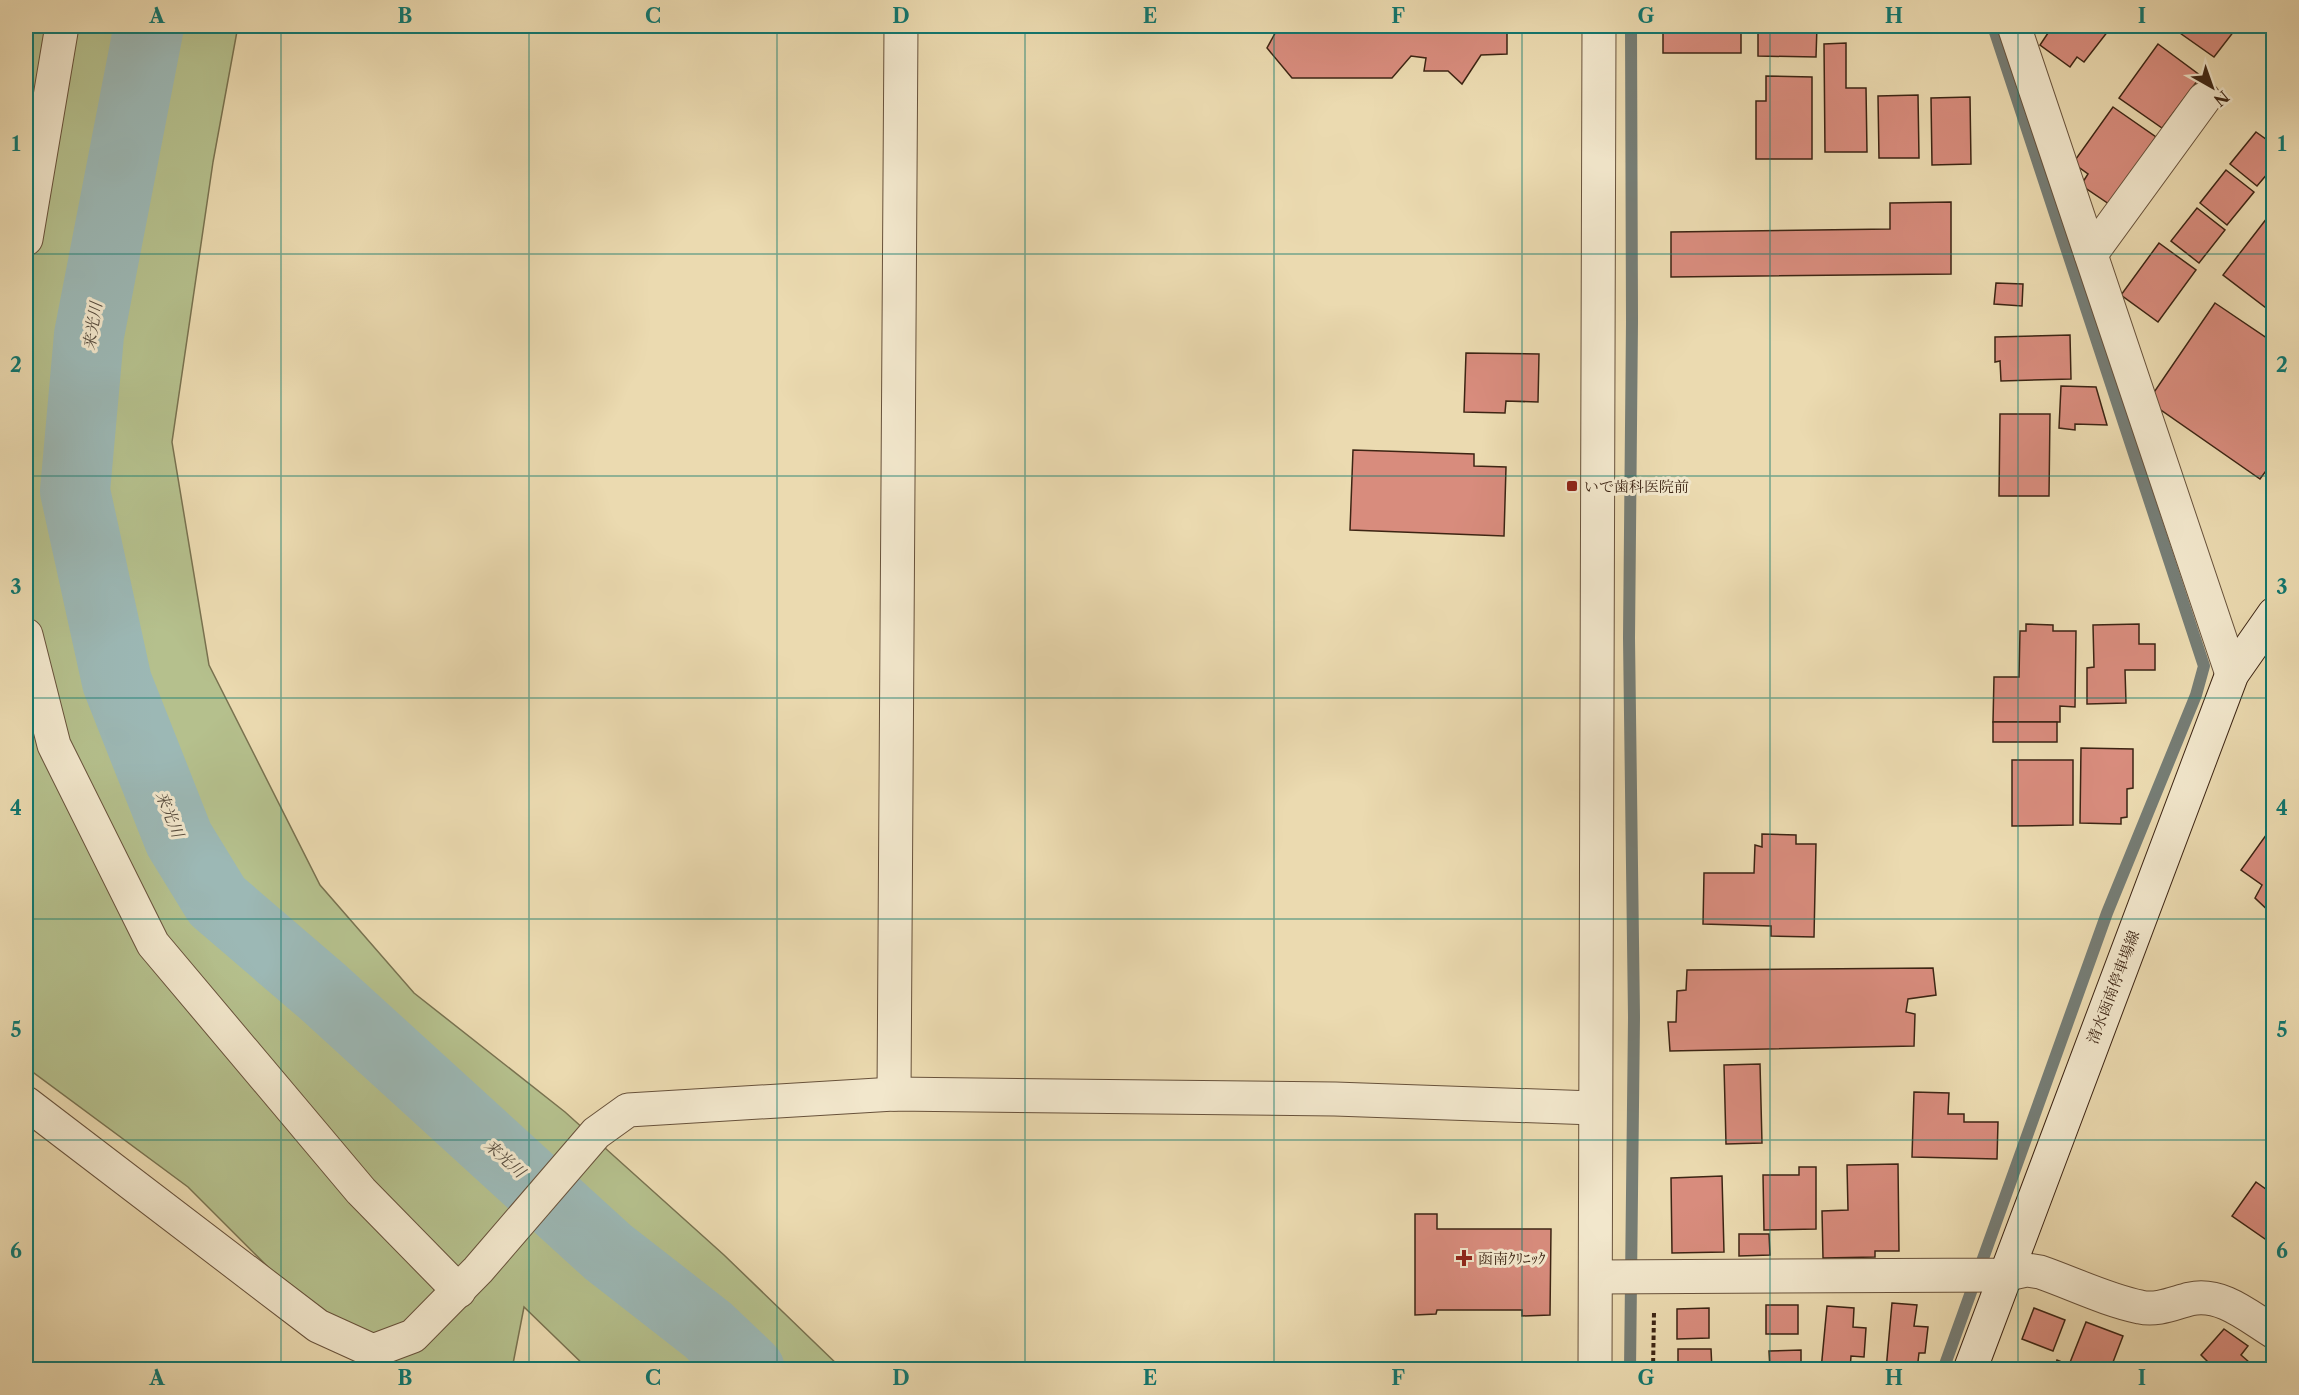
<svg xmlns="http://www.w3.org/2000/svg" width="2299" height="1395" font-family="'Libre Caslon Text','Noto Serif JP',serif">
<rect width="100%" height="100%" fill="#ebdab0"/>
<filter id="stains"><feTurbulence type="fractalNoise" baseFrequency=".00333" numOctaves="4"/><feColorMatrix values="0 0 0 0 .2 0 0 0 0 .09 0 0 0 0 .02 0 0 0 .5 -.17"/></filter>
<radialGradient id="worn" r=".72"><stop offset=".6" stop-color="#630" stop-opacity="0"/><stop offset="1" stop-color="#630" stop-opacity=".3"/></radialGradient>
<path fill="#b5c08d" stroke="#797250" stroke-width="1.5" d="M26,26H238L213,162L172,442L209,665L320,885L414,993L565,1112L724,1255L842,1369H588L524,1307L512,1369H370L188,1187L26,1067Z"/>
<g fill="none" stroke-linecap="round" stroke-linejoin="round">
<g stroke="#767d75" stroke-width="12">
<path d="M1630,1370L1634,1017L1629,638L1632,321L1631,26"/>
<path d="M1943,1370L2107,913L2196,695L2204,666L1993,26"/>
</g>
<path stroke="#9cb8b5" stroke-width="70" d="M149,26L89,335L75,491L117,682L179,839L217,901L323,992L608,1252L708,1330L750,1370"/>
</g>
<g fill="#d88c7d" stroke="#3d2514" stroke-width="1.5">
<path d="M1279,26H1507V54L1481,55L1462,84L1448,71H1424L1426,58L1411,56L1392,78H1292L1267,48Z"/>
<rect x="1663" y="26" width="78" height="27"/>
<path d="M1758,26H1817L1816,57L1758,56Z"/>
<path d="M1921,26H1961L1962,31L1921,33Z"/>
<path d="M2041,26H2112L2084,62L2077,57L2070,67L2040,45L2048,33Z"/>
<path d="M2170,26H2238L2214,57Z"/>
<path d="M1846,43V88H1866L1867,152H1825L1824,44Z"/>
<path d="M2158,44L2201,76L2162,128L2119,98Z"/>
<path d="M1766,76L1812,77V159H1756V101H1766Z"/>
<path d="M1918,95L1919,158H1879L1878,96Z"/>
<path d="M1970,97L1971,164L1932,165L1931,98Z"/>
<path d="M2113,107L2156,137L2109,204L2081,185L2088,174L2073,163Z"/>
<path d="M2256,132L2274,145V166L2257,186L2230,164Z"/>
<path d="M2226,170L2254,192L2227,225L2200,203Z"/>
<path d="M1951,202V274L1671,277V232L1890,229V203Z"/>
<path d="M2197,208L2225,230L2199,263L2171,241Z"/>
<path d="M2274,209V314L2223,275Z"/>
<path d="M2159,243L2196,270L2158,322L2121,295Z"/>
<path d="M1996,283L2023,284L2022,306L1994,304Z"/>
<path d="M2215,303L2274,343V460L2260,479L2148,401Z"/>
<path d="M2070,335L2071,379L2001,381L2000,361L1995,362V337Z"/>
<path d="M1466,353L1539,354L1538,402L1506,401L1505,413L1464,412Z"/>
<path d="M2061,386L2096,387L2107,425L2075,424V430L2059,428Z"/>
<path d="M2000,414H2050L2049,496H1999Z"/>
<path d="M1353,450L1474,454V466L1506,467L1504,536L1350,530Z"/>
<path d="M2026,624L2053,625V631H2076L2075,707L2060,706V722H1993L1994,677H2019L2020,631H2026Z"/>
<path d="M2139,624V644H2155V670H2125L2126,703L2087,704V668L2094,667L2093,625Z"/>
<rect x="1993" y="722" width="64" height="20"/>
<path d="M2081,748L2133,749V788L2127,789V817L2121,818V824L2080,823Z"/>
<path d="M2012,760H2073V825L2012,826Z"/>
<path d="M2274,824V916L2255,898L2262,885L2241,870Z"/>
<path d="M1762,834L1796,835V844H1816L1814,937L1771,936V926L1703,924L1704,873H1754L1755,845L1762,847Z"/>
<path d="M1933,968L1936,995L1908,999L1906,1012L1915,1014L1914,1046L1670,1051L1668,1022H1676L1677,991L1686,990L1687,970Z"/>
<path d="M1760,1064L1762,1143L1726,1144L1724,1065Z"/>
<path d="M1914,1092L1949,1093L1948,1114H1964V1122H1998L1997,1159L1912,1157Z"/>
<path d="M1898,1164L1899,1251H1875V1257L1823,1258L1822,1211L1848,1210L1847,1165Z"/>
<path d="M1799,1167H1816V1229L1764,1230L1763,1175H1799Z"/>
<path d="M1722,1176L1724,1252L1672,1253L1671,1178Z"/>
<path d="M2256,1182L2274,1195V1233L2268,1241L2232,1216Z"/>
<path d="M1415,1214H1437V1229H1551L1550,1315L1522,1316V1310H1437L1436,1314L1415,1315Z"/>
<path d="M1739,1234H1769L1770,1255L1739,1256Z"/>
<path d="M1892,1303L1917,1305L1914,1326L1928,1327L1925,1353H1919L1917,1370H1886Z"/>
<rect x="1766" y="1305" width="32" height="29"/>
<path d="M1827,1306L1854,1308L1853,1327L1866,1328L1864,1357L1851,1356L1850,1370H1821Z"/>
<path d="M1709,1308V1338L1677,1339V1309Z"/>
<path d="M2034,1308L2065,1320L2053,1351L2022,1339Z"/>
<path d="M2086,1322L2123,1336L2110,1370H2054L2057,1360L2069,1365Z"/>
<path d="M2224,1329L2248,1346L2241,1355L2258,1370H2216L2201,1355Z"/>
<path d="M1678,1349H1711L1712,1370H1678Z"/>
<path d="M1801,1350V1370H1770L1769,1351Z"/>
</g>
<g fill="none" stroke-linecap="round" stroke-linejoin="round">
<defs>
<g id="minor">
<path d="M2014,26L2232,674"/>
<path d="M26,239L62,26"/>
<path d="M2091,254L2204,99"/>
<path d="M26,635L54,745L153,944L361,1191L459,1291"/>
<path d="M894,1094L901,26"/>
<path d="M26,1103L318,1326L373,1351L413,1336L478,1270L596,1133L628,1110L894,1094L1335,1099L1594,1108"/>
<path d="M1597,1277L2004,1275L2027,1270L2040,1272C2072,1283 2106,1300 2140,1307C2157,1311 2174,1303 2190,1299C2221,1292 2248,1316 2274,1332"/>
<path d="M1595,1370L1599,26"/>
</g>
<path id="secondary" d="M1970,1370L2232,674L2274,614"/>
</defs>
<use href="#minor" stroke="#68523b" stroke-width="35"/>
<use href="#secondary" stroke="#3d2514" stroke-width="35"/>
<path stroke="#3d2514" stroke-width="4" stroke-dasharray="4.5 3" stroke-linecap="butt" d="M1653,1370L1654,1313"/>
<use href="#minor" stroke="#f2e7cc" stroke-width="33"/>
<use href="#secondary" stroke="#f2e7cc" stroke-width="33"/>
</g>
<path fill="none" stroke="#0f766e" stroke-width="1.5" stroke-opacity="0.55" d="M281,26V1370M529,26V1370M777,26V1370M1025,26V1370M1274,26V1370M1522,26V1370M1770,26V1370M2018,26V1370M26,254H2274M26,476H2274M26,698H2274M26,919H2274M26,1140H2274"/>
<g fill="#8f2418" stroke="#f2e7cc" stroke-width="2">
<rect x="1566" y="480" width="12" height="12" rx="3"/>
<path d="M1461 1249h6v6h6v6h-6v6h-6v-6h-6v-6h6z"/>
</g>
<g text-anchor="middle" dominant-baseline="central" stroke-width="6" stroke-linejoin="round" paint-order="stroke">
<g font-size="15" fill="#3d2514" stroke="#f2e7cc" text-anchor="start">
<text x="1584" y="486">いで歯科医院前</text>
<text x="1478" y="1258">函南ｸﾘﾆｯｸ</text>
</g>
<g font-size="15" fill="#3d2514" stroke="#f2e7cc">
<text transform="translate(2113 987) rotate(-69)">清水函南停車場線</text>
</g>
<g font-size="16" font-style="italic" fill="#554a3c" stroke="#f2e7cc">
<text transform="translate(92 326) rotate(-81)">来光川</text>
<text transform="translate(170 814) rotate(68)">来光川</text>
<text transform="translate(505 1158) rotate(42)">来光川</text>
</g>
</g>
<rect width="2299" height="1395" fill="none" stroke="#ebdab0" stroke-width="66"/>
<g transform="translate(2212 87) rotate(140)" stroke="#f2e7cc" stroke-width="4.5" paint-order="stroke">
<path d="M0-4.5L10 22L0 15L-10 22Z" fill="#3d2514"/>
<text y="-9" font-size="16" font-weight="bold" text-anchor="middle" fill="#3d2514">N</text>
</g>
<rect x="33" y="33" width="2233" height="1329" fill="none" stroke="#0f766e" stroke-width="2"/>
<g font-size="20" text-anchor="middle" font-weight="bold" fill="#0f766e">
<text x="157" y="23">A</text>
<text x="405" y="23">B</text>
<text x="653" y="23">C</text>
<text x="901" y="23">D</text>
<text x="1150" y="23">E</text>
<text x="1398" y="23">F</text>
<text x="1646" y="23">G</text>
<text x="1894" y="23">H</text>
<text x="2142" y="23">I</text>
<text x="16" y="151">1</text>
<text x="2282" y="151">1</text>
<text x="16" y="372">2</text>
<text x="2282" y="372">2</text>
<text x="16" y="594">3</text>
<text x="2282" y="594">3</text>
<text x="16" y="815">4</text>
<text x="2282" y="815">4</text>
<text x="16" y="1037">5</text>
<text x="2282" y="1037">5</text>
<text x="16" y="1258">6</text>
<text x="2282" y="1258">6</text>
<text x="157" y="1385">A</text>
<text x="405" y="1385">B</text>
<text x="653" y="1385">C</text>
<text x="901" y="1385">D</text>
<text x="1150" y="1385">E</text>
<text x="1398" y="1385">F</text>
<text x="1646" y="1385">G</text>
<text x="1894" y="1385">H</text>
<text x="2142" y="1385">I</text>
</g>
<rect width="100%" height="100%" filter="url(#stains)"/>
<rect width="100%" height="100%" fill="url(#worn)"/>
</svg>
